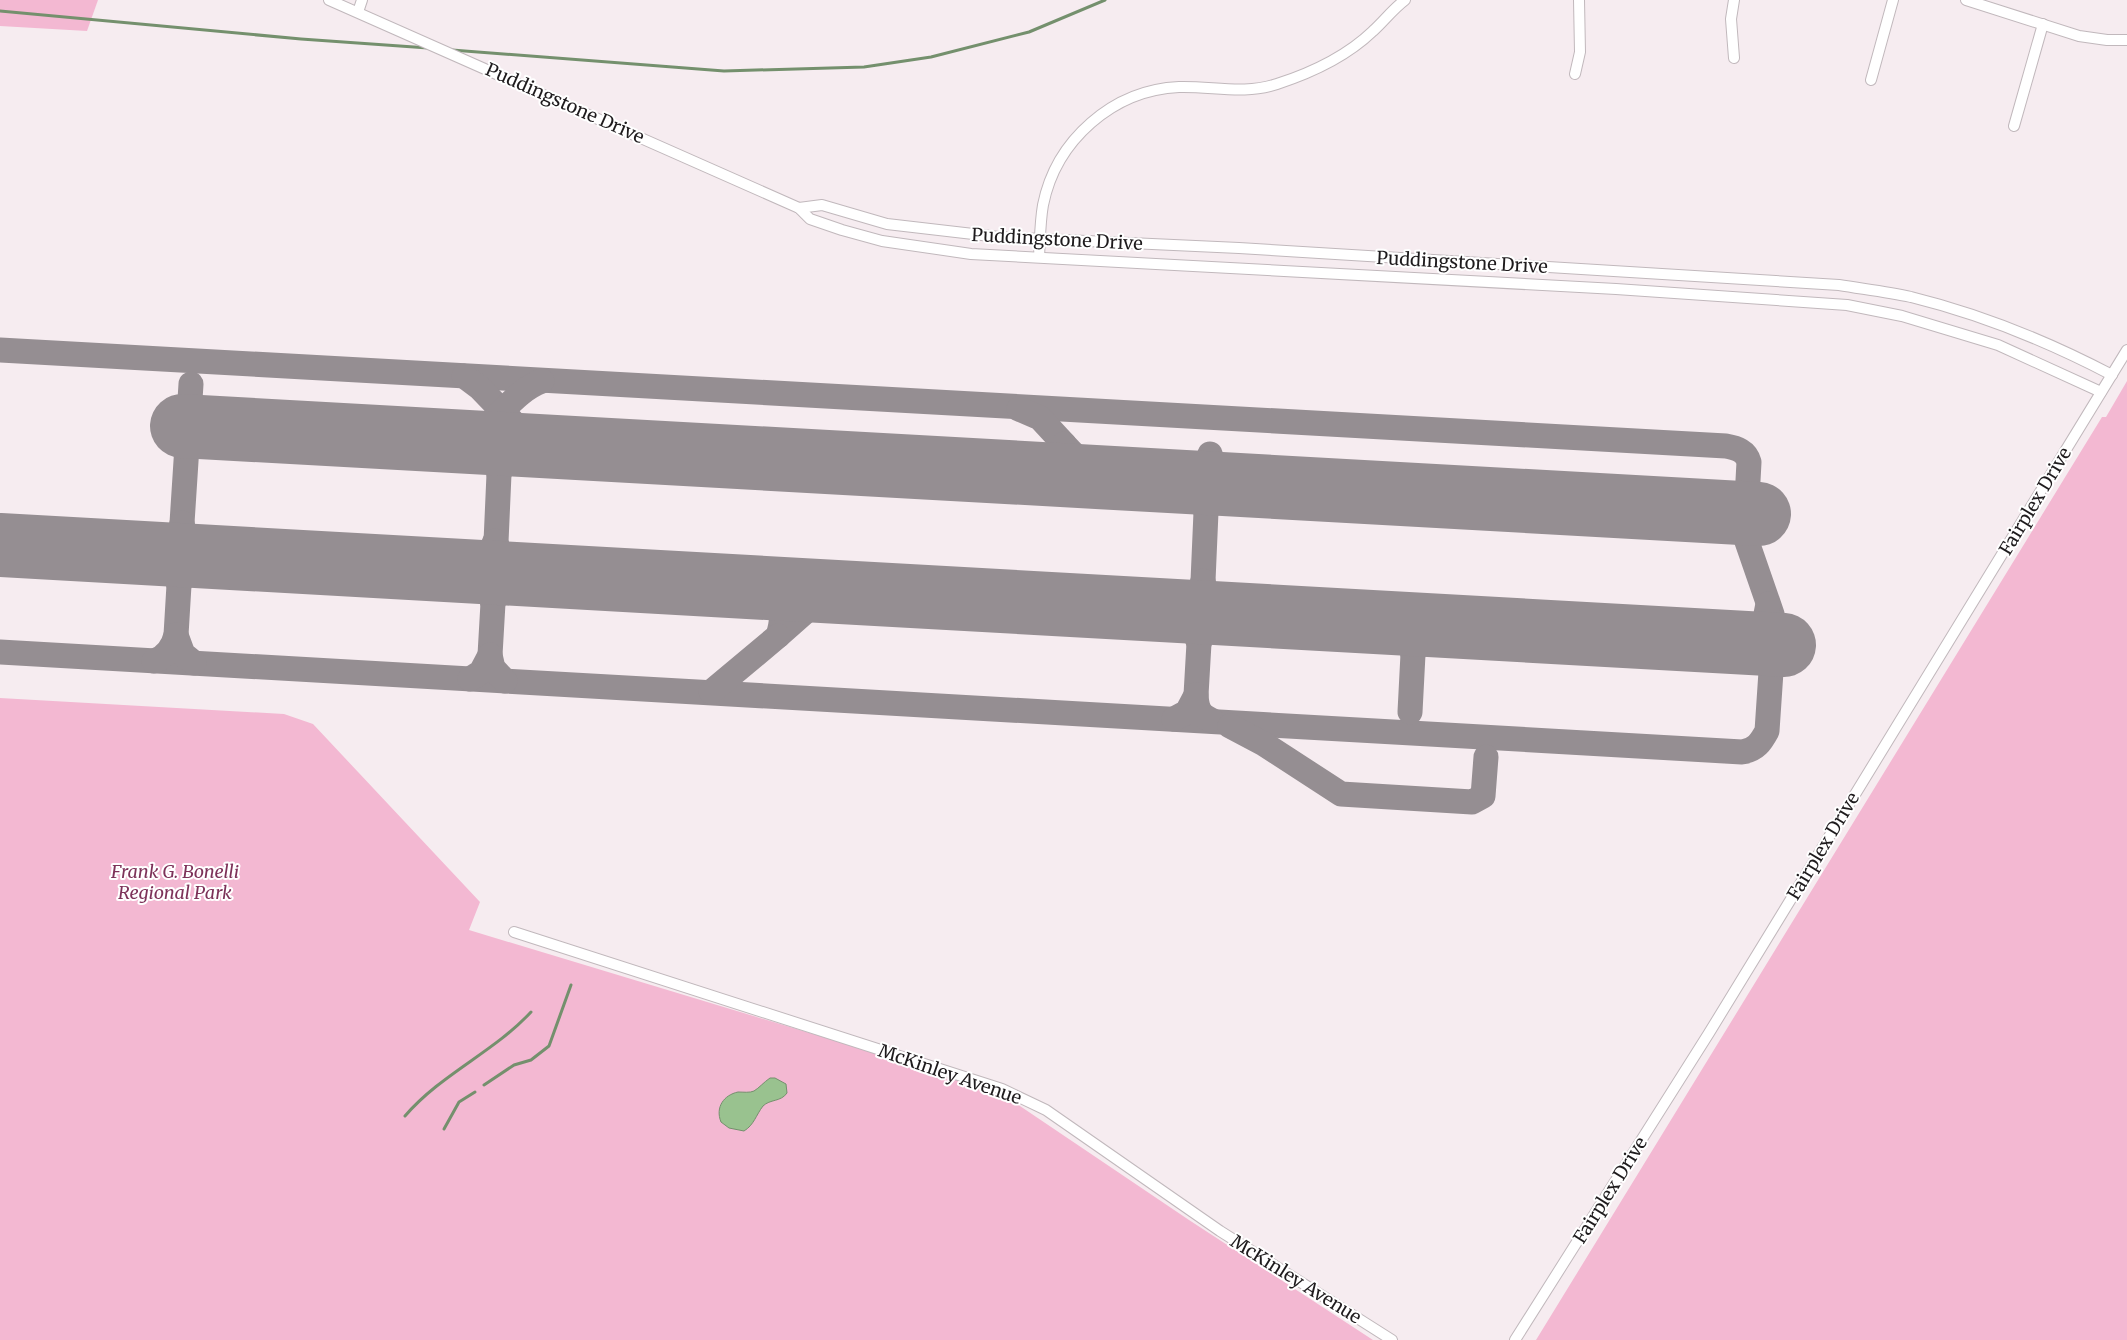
<svg xmlns="http://www.w3.org/2000/svg" width="2127" height="1340" font-family="Merriweather,serif">
<rect width="100%" height="100%" fill="#f6ecf0"/>
<g fill="#f3b8d2">
<path d="M0,0H98L87,31L0,26Z"/>
<path d="M2127,381V1340H1536L2102,417H2106Z"/>
<path d="M0,698L284,714L313,724L480,902L469,930L952,1076L1017,1104L1189,1220L1373,1340H0Z"/>
</g>
<path fill="#99c28f" stroke="#74906d" d="M770,1078H775L786,1084L787,1093C781,1102 770,1099 763,1106C756,1115 754,1125 744,1131L729,1128L721,1122C715,1107 724,1095 738,1092C743,1092 750,1093 754,1091C759,1088 764,1082 770,1078Z"/>
<g fill="none" stroke-linecap="round" stroke-linejoin="round">
<g stroke="#74906d" stroke-width="3">
<path d="M0,11L301,39L428,48"/>
<path d="M452,50L724,71L864,67L931,57L1029,32L1105,0"/>
<path d="M484,1085L514,1065L531,1060L549,1046L571,985"/>
<path d="M405,1116C441,1074 494,1052 531,1012"/>
<path d="M444,1129L459,1102L475,1092"/>
</g>
<g stroke="#958e92" stroke-width="25">
<path d="M0,350L1726,446C1737,448 1746,451 1749,462L1745,536L1772,614L1774,627L1767,731C1761,742 1756,750 1742,752L0,652"/>
<path d="M464,376L480,388L531,441L542,446"/>
<path d="M1019,409L1040,418L1064,444"/>
<path d="M459,441C493,432 509,393 542,381"/>
<path d="M466,442C484,449 495,452 499,474C508,447 522,450 546,446"/>
<path d="M1046,473L1061,466L1066,455L1064,444L1084,465L1112,477"/>
<path d="M1178,481C1193,489 1202,494 1206,512C1213,496 1223,491 1237,484"/>
<path d="M1178,481C1194,476 1204,470 1210,454C1215,470 1223,476 1237,484"/>
<path d="M182,523L191,384"/>
<path d="M496,542L499,474"/>
<path d="M211,557C195,549 185,541 182,523C180,540 168,547 154,554C166,563 175,569 179,585C185,569 196,563 211,557"/>
<path d="M457,571C479,565 487,563 495,541L505,564L525,575"/>
<path d="M457,571C479,578 485,581 493,603C499,585 508,580 525,575"/>
<path d="M1203,581L1206,512"/>
<path d="M753,587C778,599 787,608 778,636L821,598L850,592"/>
<path d="M1172,610L1190,622L1199,643L1205,629L1227,613"/>
<path d="M1176,610C1190,603 1198,597 1203,581C1205,595 1213,603 1222,613"/>
<path d="M1386,623C1401,631 1409,638 1413,654C1418,640 1426,634 1437,625"/>
<path d="M176,635L179,585"/>
<path d="M1748,643L1764,624L1768,604"/>
<path d="M490,655L493,603"/>
<path d="M154,661C166,657 173,647 176,635L183,654L194,663"/>
<path d="M470,679L481,672L490,655L493,668L505,681"/>
<path d="M711,692L778,636"/>
<path d="M1196,695L1199,643"/>
<path d="M1410,712L1413,654"/>
<path d="M1174,719L1187,712L1196,695C1197,709 1199,715 1213,721"/>
<path d="M1230,726L1264,744L1341,794L1472,802L1483,796L1486,757"/>
</g>
<g stroke="#958e92" stroke-width="64">
<path d="M182,426L1759,514"/>
<path d="M0,545L1784,645"/>
</g>
<defs>
<g id="minor">
<path d="M329,0L799,208L810,219L842,230L882,241L971,254L1616,289L1847,305L1902,316L1998,345L2101,392"/>
<path d="M1966,0L2079,36L2107,40H2127"/>
<path d="M358,12L362,0"/>
<path d="M1734,58L1731,19L1734,0"/>
<path d="M1575,74L1580,52L1579,0"/>
<path d="M1871,80L1893,0"/>
<path d="M2014,126L2043,24"/>
<path d="M799,208L822,205L887,224L999,237L1239,248L1839,285C1863,289 1888,292 1911,297C1980,314 2049,342 2112,375"/>
<path d="M1039,257C1040,240 1040,222 1043,205C1056,140 1113,90 1179,87C1213,86 1244,95 1277,84C1311,73 1347,56 1373,31C1384,21 1393,9 1405,0"/>
<path d="M514,932L1002,1089L1046,1110L1220,1231L1392,1340"/>
<path d="M1515,1340L1709,1033L2127,350"/>
</g>
</defs>
<use href="#minor" stroke="#c1b8bc" stroke-width="12"/>
<use href="#minor" stroke="#fff" stroke-width="10"/>
</g>
<g text-anchor="middle" dominant-baseline="central" stroke-width="4" stroke-linejoin="round" paint-order="stroke">
<g font-size="18" fill="#1e1b1d" stroke="#fff">
<text transform="translate(565 103) rotate(24)">Puddingstone Drive</text>
<text transform="translate(1057 239) rotate(3)">Puddingstone Drive</text>
<text transform="translate(1462 262) rotate(3)">Puddingstone Drive</text>
<text transform="translate(2035 501) rotate(-59)">Fairplex Drive</text>
<text transform="translate(1823 846) rotate(-59)">Fairplex Drive</text>
<text transform="translate(950 1074) rotate(19)">McKinley Avenue</text>
<text transform="translate(1610 1190) rotate(-58)">Fairplex Drive</text>
<text transform="translate(1296 1279) rotate(32)">McKinley Avenue</text>
</g>
<g font-size="18" font-style="italic" fill="#7d3259" stroke="#fff">
<text x="175" y="871">Frank G. Bonelli<tspan x="175" dy="21">Regional Park</tspan></text>
</g>
</g>
</svg>
